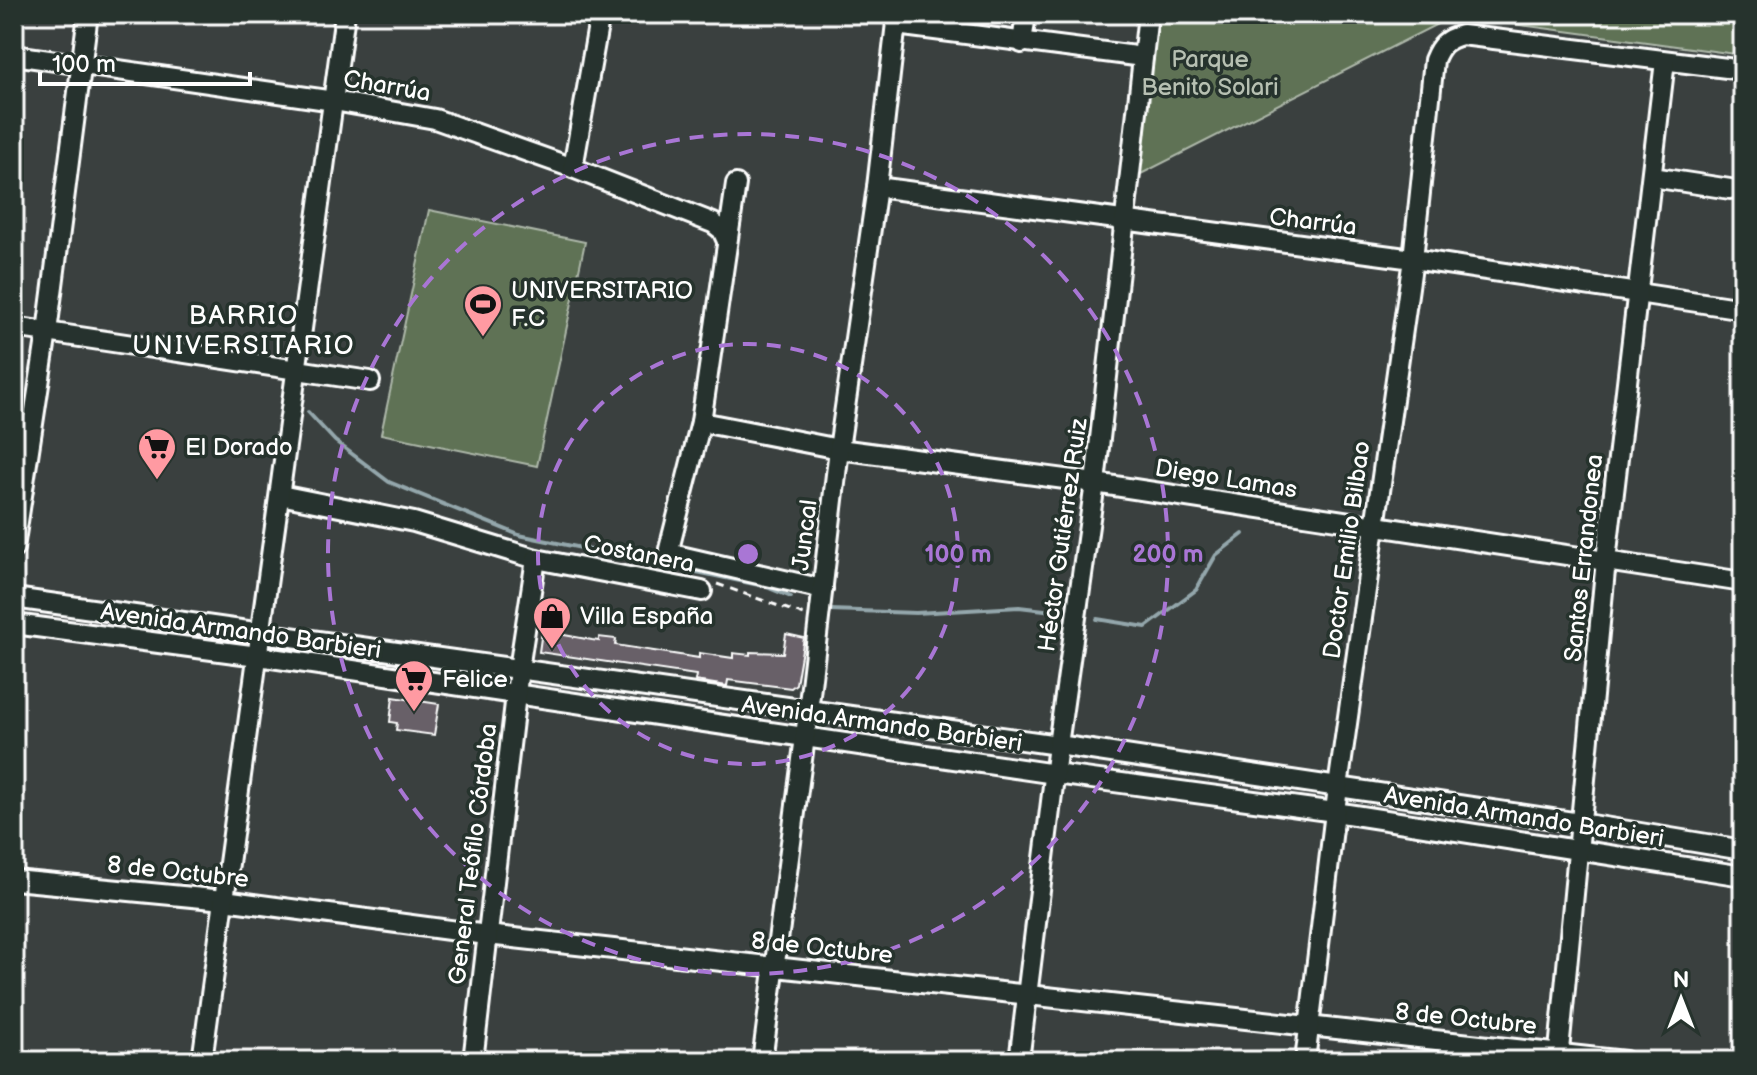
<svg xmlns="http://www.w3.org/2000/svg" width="1757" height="1075" font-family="'Balsamiq Sans',sans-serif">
<rect width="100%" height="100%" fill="#3a403f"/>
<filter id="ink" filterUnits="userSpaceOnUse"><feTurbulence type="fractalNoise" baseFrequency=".0125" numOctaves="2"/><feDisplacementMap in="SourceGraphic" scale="16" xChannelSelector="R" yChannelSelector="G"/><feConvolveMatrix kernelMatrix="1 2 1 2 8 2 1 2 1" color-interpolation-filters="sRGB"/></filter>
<g filter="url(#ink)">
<g fill="#5e7255" stroke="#aeb8aa" stroke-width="2">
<path d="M1156,14H1743V55L1453,16L1137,176Z"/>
<path d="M429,210L585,242L537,466L381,434Z"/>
</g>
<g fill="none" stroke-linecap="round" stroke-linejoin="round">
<g stroke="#94a7ac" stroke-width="4">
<path d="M308,412L335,441L389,482L519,535L764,586L791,597"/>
<path d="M830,610L916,613L1019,607L1070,613"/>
<path d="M1097,619L1146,627L1196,590L1216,555L1243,534"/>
</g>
</g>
<g fill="#686068" stroke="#fff" stroke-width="2">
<path d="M542,631L592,640L599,641V637L616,639L615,645L699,658V653L733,658V653L750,655V652L783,653L786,634L804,638L796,684L791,688L728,680L727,686L695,681L696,675L539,652Z"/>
<path d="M393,697L439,704L434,735L396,730L397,723L390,722Z"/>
</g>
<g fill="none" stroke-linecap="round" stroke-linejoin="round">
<defs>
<g id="minor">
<path d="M896,25L1143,57"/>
<path d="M1022,43L1026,14"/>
<path d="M14,55L334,101L435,119L573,168L713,223L722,230L727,241"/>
<path d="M573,168L600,14"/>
<path d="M1652,177L1730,189"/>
<path d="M736,184L701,422L669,549L676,555L823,589"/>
<path d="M877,187L1413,259L1743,309"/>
<path d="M14,327L370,381"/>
<path d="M701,422L839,449L1095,483L1743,582"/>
<path d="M280,495L414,522L536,559L702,591"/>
<path d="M14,548L47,332L88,14"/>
<path d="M14,598L1058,745L1580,823L1743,850"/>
<path d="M14,624L258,656L1055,774L1335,812L1743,876"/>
<path d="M14,880L224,900L487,935L1625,1061"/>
<path d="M202,1061L345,14"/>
<path d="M473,1061L519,669L536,559"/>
<path d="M762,1061L805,737L839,449L877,187L897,14"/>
<path d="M1019,1061L1058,745L1095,483L1148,14"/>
<path d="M1305,1061L1338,787L1413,259L1434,60C1440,45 1446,39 1462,35L1743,70"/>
<path d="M1558,1061L1606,560L1665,61"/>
</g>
</defs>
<use href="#minor" stroke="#fff" stroke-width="24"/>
<path stroke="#fff" stroke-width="3" stroke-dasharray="8 6" stroke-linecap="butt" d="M717,584L804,615"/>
<use href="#minor" stroke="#26332d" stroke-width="18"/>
</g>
</g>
<g fill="none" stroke="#a976d5" stroke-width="4" stroke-dasharray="14 10">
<circle cx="748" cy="554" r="210"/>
<circle cx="748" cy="554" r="420"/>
</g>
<defs>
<symbol id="stadium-pin" viewBox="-11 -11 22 30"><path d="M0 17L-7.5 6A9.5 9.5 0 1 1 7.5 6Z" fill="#ff9aa2" stroke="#26332d"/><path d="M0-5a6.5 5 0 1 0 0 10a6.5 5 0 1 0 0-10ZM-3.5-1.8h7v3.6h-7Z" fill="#111"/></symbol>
<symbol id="supermarket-pin" viewBox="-11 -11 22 30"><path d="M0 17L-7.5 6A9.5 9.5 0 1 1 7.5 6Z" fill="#ff9aa2" stroke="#26332d"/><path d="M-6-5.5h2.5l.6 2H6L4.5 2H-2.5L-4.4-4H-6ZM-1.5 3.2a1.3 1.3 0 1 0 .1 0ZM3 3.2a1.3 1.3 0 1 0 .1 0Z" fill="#111"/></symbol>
<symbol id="shop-pin" viewBox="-11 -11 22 30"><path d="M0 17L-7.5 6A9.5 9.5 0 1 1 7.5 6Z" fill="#ff9aa2" stroke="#26332d"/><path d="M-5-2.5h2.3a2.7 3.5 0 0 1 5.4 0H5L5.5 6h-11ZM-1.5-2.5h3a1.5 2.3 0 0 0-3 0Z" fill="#111"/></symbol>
</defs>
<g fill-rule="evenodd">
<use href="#stadium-pin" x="461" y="282" width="44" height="60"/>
<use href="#supermarket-pin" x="135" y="425" width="44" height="60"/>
<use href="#shop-pin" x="530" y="594" width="44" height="60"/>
<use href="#supermarket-pin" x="392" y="657" width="44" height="60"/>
</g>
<g text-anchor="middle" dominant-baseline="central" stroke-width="7" stroke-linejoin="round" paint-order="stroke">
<g font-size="24" fill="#b7c0b2" stroke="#26332d">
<text x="1210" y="59">Parque<tspan x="1210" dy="28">Benito Solari</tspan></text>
</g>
<g font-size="24" fill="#fff" stroke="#26332d">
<text transform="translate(387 86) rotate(10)">Charrúa</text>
<text transform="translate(1313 222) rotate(7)">Charrúa</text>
<text transform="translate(1226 479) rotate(9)">Diego Lamas</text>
<text transform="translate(805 535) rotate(-83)">Juncal</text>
<text transform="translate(1063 535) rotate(-82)">Héctor Gutiérrez Ruiz</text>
<text transform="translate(1347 550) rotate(-82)">Doctor Emilio Bilbao</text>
<text transform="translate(639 554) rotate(11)">Costanera</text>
<text transform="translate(1584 558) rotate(-84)">Santos Errandonea</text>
<text transform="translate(241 631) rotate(8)">Avenida Armando Barbieri</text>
<text transform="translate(882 724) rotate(8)">Avenida Armando Barbieri</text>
<text transform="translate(1524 817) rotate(9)">Avenida Armando Barbieri</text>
<text transform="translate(473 854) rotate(-83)">General Teófilo Córdoba</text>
<text transform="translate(178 872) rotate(6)">8 de Octubre</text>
<text transform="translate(822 948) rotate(6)">8 de Octubre</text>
<text transform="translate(1466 1019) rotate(6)">8 de Octubre</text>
</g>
<g font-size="24" fill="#fff" stroke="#26332d" text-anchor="start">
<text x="511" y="290">UNIVERSITARIO<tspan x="511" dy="28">F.C</tspan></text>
<text x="185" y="447">El Dorado</text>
<text x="580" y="616">Villa España</text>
<text x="442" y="679">Felice</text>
</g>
<g font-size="26" letter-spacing="2" fill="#fff" stroke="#26332d">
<text x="244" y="316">BARRIO<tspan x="244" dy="30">UNIVERSITARIO</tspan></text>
</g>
</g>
<circle cx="748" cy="554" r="12" fill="#a976d5" stroke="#26332d" stroke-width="4"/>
<g font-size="24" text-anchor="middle" font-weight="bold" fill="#a976d5" stroke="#26332d" stroke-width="7" stroke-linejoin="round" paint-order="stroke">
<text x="958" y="562">100 m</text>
<text x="1168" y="562">200 m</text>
</g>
<rect width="1757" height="1075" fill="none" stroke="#26332d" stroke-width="48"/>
<rect x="24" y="24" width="1709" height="1027" fill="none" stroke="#fff" stroke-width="3" filter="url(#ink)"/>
<g transform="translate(1681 999)" stroke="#26332d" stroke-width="6" paint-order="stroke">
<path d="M0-6L14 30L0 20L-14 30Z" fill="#ffffff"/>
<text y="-12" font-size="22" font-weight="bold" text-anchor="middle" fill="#ffffff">N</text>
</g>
<path d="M40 72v12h210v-12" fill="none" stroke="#ffffff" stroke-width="4"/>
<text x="52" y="72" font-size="24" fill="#ffffff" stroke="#26332d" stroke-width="6" paint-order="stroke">100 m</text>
</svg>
